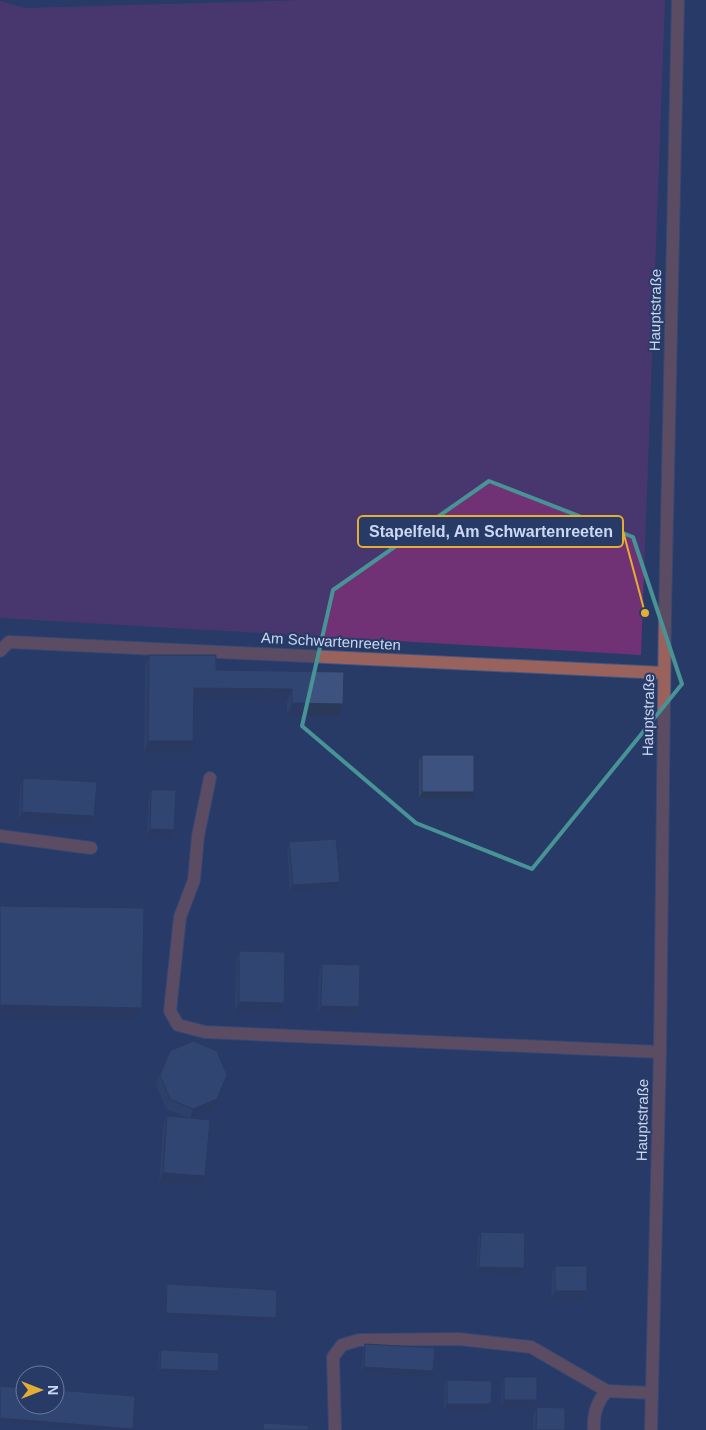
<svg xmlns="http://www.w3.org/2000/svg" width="706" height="1430" font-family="Helvetica,sans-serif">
<rect width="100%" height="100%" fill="#283b67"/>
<path fill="#703275" d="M304,0H665L641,655L0,618V1L25,8Z"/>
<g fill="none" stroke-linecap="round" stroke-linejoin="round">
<defs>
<g id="minor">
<path d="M0,651L9,642L664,673"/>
<path d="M210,778L198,836L194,880L180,917L170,1011L178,1025L205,1032L660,1052"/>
<path d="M0,836L91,848"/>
<path d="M335,1430L333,1357L342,1345L359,1340L459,1339L531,1347L607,1391"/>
<path d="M594,1430C593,1415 597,1401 607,1391L652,1393"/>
<path d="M651,1430L660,1052L665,614L678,0"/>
</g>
</defs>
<use href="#minor" stroke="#455780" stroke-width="14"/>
<use href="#minor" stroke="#9a625d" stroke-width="12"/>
</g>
<g fill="#34476d">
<path d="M149,655L216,670L343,704L339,716H287V702L194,700L189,754L144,753L145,667Z"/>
<path d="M422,755L472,798H419V762Z"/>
<path d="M23,778L91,825L18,821L20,788Z"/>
<path d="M151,790L174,830L172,837L147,836L149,796Z"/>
<path d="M289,842L340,882L337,888L290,892L287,849Z"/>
<path d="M239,951L280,1013L235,1012L236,961Z"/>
<path d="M322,964L357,1014L318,1013L319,971Z"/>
<path d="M160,1075L223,1085L214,1109L190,1118L205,1176L202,1186L159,1183L163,1126L167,1116L189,1118L166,1109L156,1085Z"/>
<path d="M481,1232L522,1275L477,1273L478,1238Z"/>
<path d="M555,1266L587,1291L583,1301L551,1300L552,1275Z"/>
<path d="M167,1284L275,1322L165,1316L166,1287Z"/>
<path d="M365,1344L431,1378L361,1373L363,1351Z"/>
<path d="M161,1350L218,1371L217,1375L158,1372L159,1353Z"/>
<path d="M504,1377L537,1400L535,1407H501L502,1384Z"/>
<path d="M447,1380L491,1404L489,1411H444V1387Z"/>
<path d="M537,1407L565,1430H533V1417Z"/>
</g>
<g fill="#2b3959">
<path d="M194,688L292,689L287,702L189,700Z"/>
<path d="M292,703L343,704L339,716H287Z"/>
<path d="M148,741H193L189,754L144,753Z"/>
<path d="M422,792H474L472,798H419Z"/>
<path d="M22,812L94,816L91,825L18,821Z"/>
<path d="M150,829L174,830L172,837L147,836Z"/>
<path d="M340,882L337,888L290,892L293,885Z"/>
<path d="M239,1002L284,1003L280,1013L235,1012Z"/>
<path d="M0,1005L142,1008L138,1020L0,1018Z"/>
<path d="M321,1006L359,1007L357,1014L318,1013Z"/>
<path d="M227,1075L214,1109L190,1118L193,1109Z"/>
<path d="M163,1173L205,1176L202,1186L159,1183Z"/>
<path d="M479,1267L524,1268L522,1275L477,1273Z"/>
<path d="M555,1291H587L583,1301L551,1300Z"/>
<path d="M166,1313L276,1318L275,1322L165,1316Z"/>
<path d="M364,1367L433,1371L431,1378L361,1373Z"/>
<path d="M160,1369L218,1371L217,1375L158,1372Z"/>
<path d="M504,1400H537L535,1407H501Z"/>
<path d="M447,1404H491L489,1411H444Z"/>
<path d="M0,1418L133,1429L132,1430H100L0,1422Z"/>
</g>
<g fill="#3d527f" stroke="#2b3959">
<path d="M149,655H216V670L344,672L343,704L292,703V689L194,688L193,741H148Z"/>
<rect x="422" y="755" width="52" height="37"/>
<path d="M23,778L97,782L94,816L22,812Z"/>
<path d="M151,790H176L174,830L150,829Z"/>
<path d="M336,839L340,882L293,885L289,842Z"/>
<path d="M0,906L144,908L142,1008L0,1005Z"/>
<path d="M239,951L285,952L284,1003L239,1002Z"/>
<path d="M322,964L360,965L359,1007L321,1006Z"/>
<path d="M193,1041L217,1051L227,1075L217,1099L193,1109L170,1099L160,1075L170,1051Z"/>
<path d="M167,1116L210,1120L205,1176L163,1173Z"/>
<path d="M481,1232L525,1233L524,1268L479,1267Z"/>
<rect x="555" y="1266" width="32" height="25"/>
<path d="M167,1284L277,1290L276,1318L166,1313Z"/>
<path d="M365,1344L435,1348L433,1371L364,1367Z"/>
<path d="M161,1350L219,1353L218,1371L160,1369Z"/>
<rect x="504" y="1377" width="33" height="23"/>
<path d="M447,1380L492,1381L491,1404H447Z"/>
<path d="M0,1386L25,1388V1405H55V1390L135,1396L133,1429L0,1418Z"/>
<path d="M537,1407L565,1408V1430H536Z"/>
<path d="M264,1423L309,1426L308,1430H263Z"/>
</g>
<path d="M0 0H706V1430H0ZM489,481L633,537L682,684L532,869L416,823L302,726L333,590Z" fill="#283b67" fill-opacity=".55" fill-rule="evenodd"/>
<path fill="none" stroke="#479396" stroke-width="4" stroke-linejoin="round" d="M489,481L633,537L682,684L532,869L416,823L302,726L333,590Z"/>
<g text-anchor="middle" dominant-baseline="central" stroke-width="4" stroke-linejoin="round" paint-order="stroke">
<g font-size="15" fill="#cbd8f3" stroke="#283b67">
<text transform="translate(655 310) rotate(-89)">Hauptstraße</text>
<text transform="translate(331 641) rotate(3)">Am Schwartenreeten</text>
<text transform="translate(648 715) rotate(-89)">Hauptstraße</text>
<text transform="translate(642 1120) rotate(-89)">Hauptstraße</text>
</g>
</g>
<path fill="none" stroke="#e2af34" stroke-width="2" d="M645 613L623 531"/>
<circle fill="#e2af34" stroke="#283b67" stroke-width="2" cx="645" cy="613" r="5"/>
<rect fill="#283b67" stroke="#e2af34" stroke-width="2" x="358" y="516" width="265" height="31" rx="5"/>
<g font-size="16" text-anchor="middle" font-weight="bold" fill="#cbd8f3">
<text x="491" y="537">Stapelfeld, Am Schwartenreeten</text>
</g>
<g transform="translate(40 1390) rotate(90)"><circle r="24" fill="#283b67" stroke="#697a9f"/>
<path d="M0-4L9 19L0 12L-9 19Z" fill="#e2af34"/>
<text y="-8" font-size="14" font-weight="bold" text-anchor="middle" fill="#cbd8f3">N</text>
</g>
</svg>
